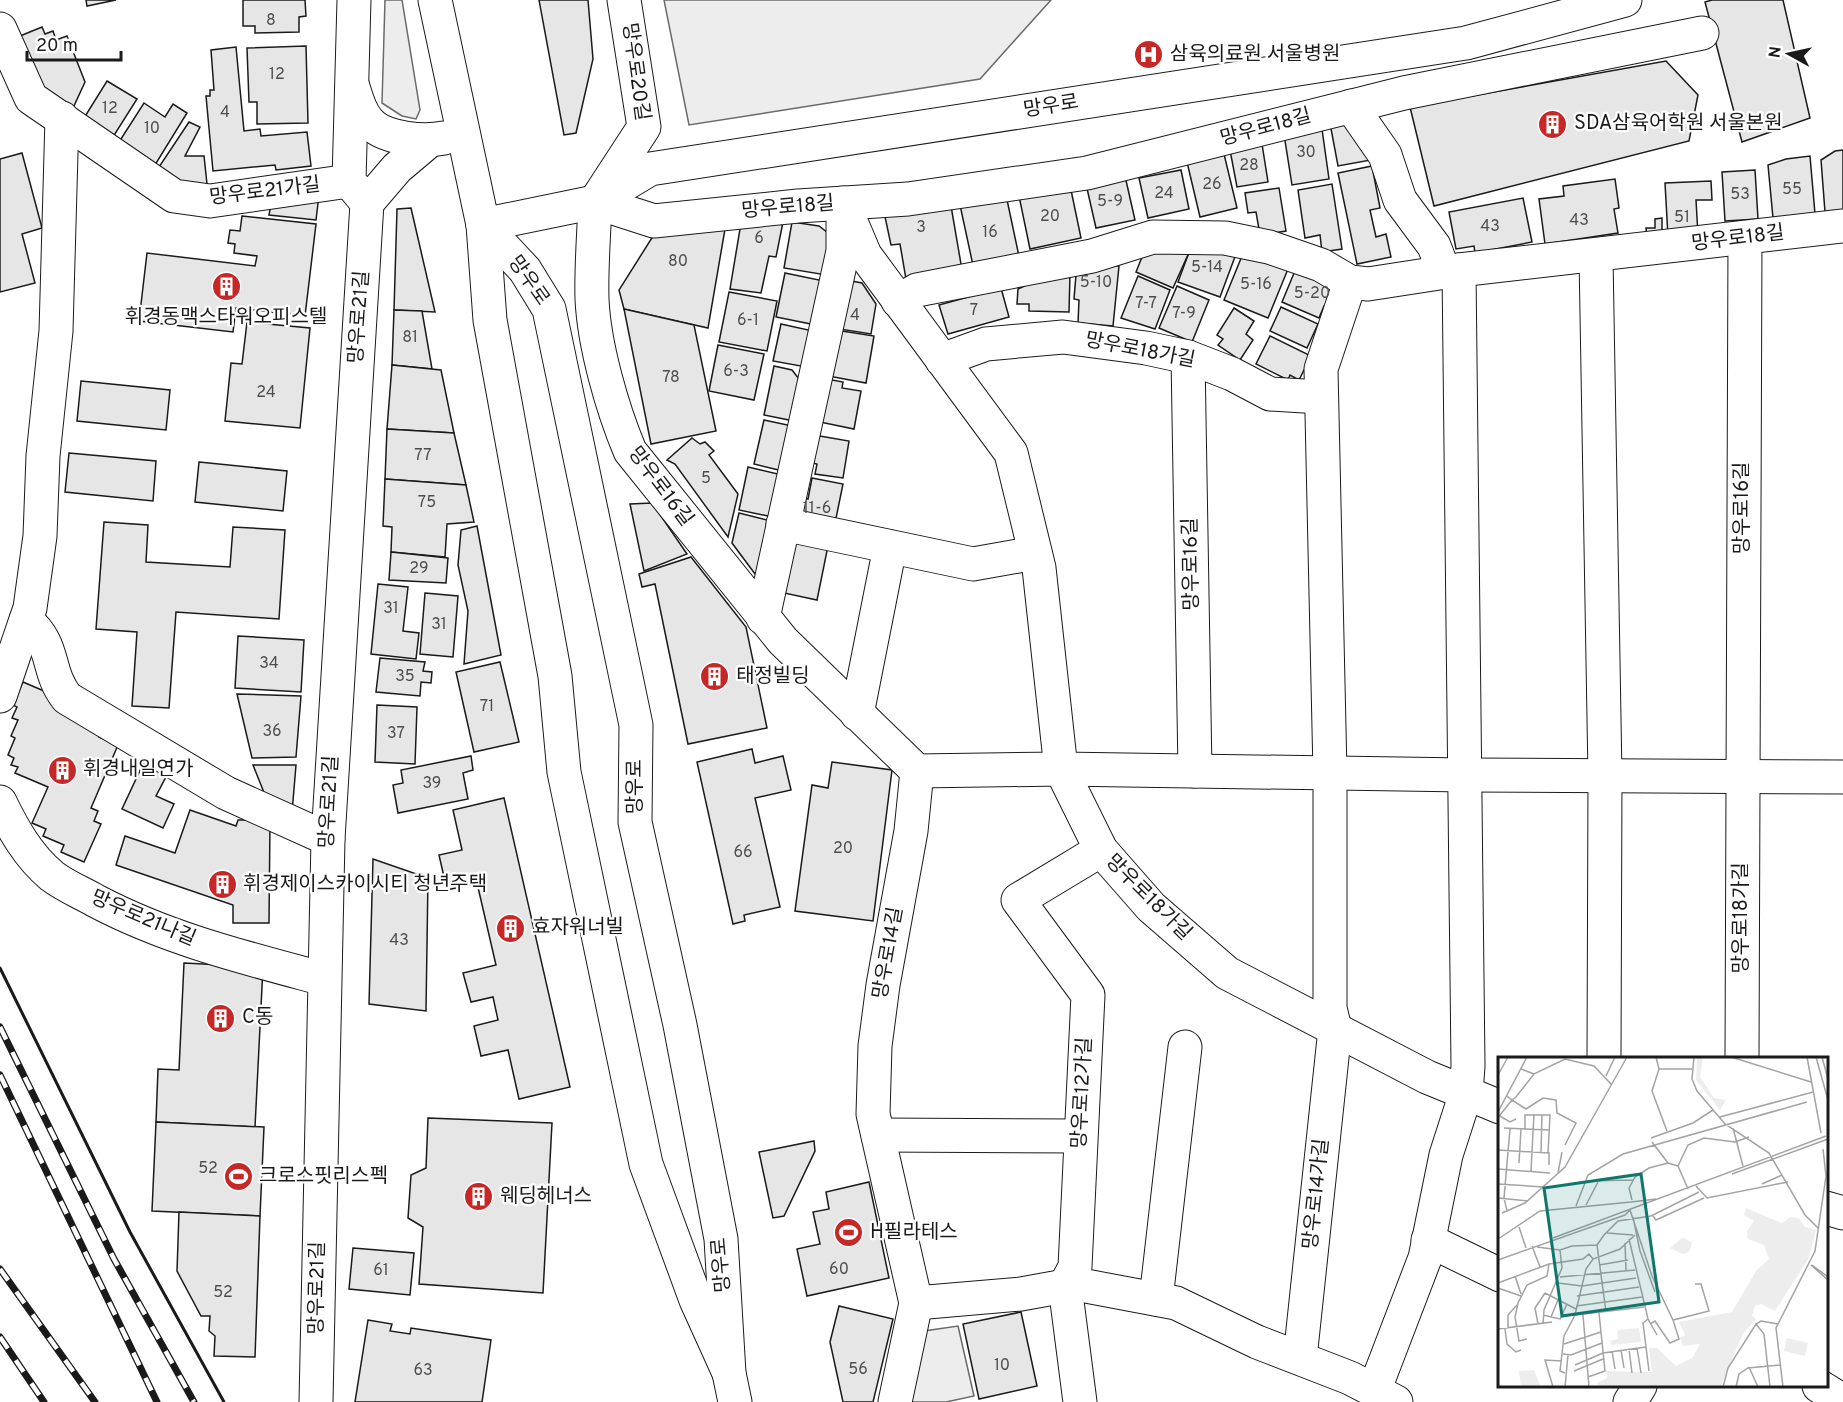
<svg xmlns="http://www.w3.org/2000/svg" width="1843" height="1402" font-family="Overpass,'Noto Sans KR',sans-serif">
<rect width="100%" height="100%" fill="#fff"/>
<g fill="#ededed" stroke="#6a6a6a" stroke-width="1.5">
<path d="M385,0H402L420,110L416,119L402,116L382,103Z"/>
<path d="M664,0H1051L980,79L689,125Z"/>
<path d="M958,1326L974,1396L946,1402H909L924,1331Z"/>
</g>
<g fill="#e6e6e6" stroke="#1a1a1a" stroke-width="1.5">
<path d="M86,0H116L87,6Z"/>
<path d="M243,0H305L306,16L299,17V32L255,33V26H243Z"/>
<path d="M539,0H588L593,59L576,133L564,135Z"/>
<path d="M1712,0H1783L1810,118L1742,142L1705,2Z"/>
<path d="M42,27L45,34L53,31L56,40L67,36L85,82L73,108L42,95L20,36Z"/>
<path d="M306,46L308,123L257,124V102H249L247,48Z"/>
<path d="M236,47L244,131L260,129L261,136L307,132L311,166L276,170L275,165L213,171L206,96H210V90H214L211,50Z"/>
<path d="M1666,61L1698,95L1689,141L1434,206L1410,107Z"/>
<path d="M107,81L137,99L113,137L84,118Z"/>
<path d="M144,103L165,117L173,104L187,113L155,165L119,142Z"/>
<path d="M1349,114L1371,160L1338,166L1329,118Z"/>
<path d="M189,122L200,127L185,156H204L207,184L180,185L157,170Z"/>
<path d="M1321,122L1329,179L1292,185L1283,128Z"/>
<path d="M1262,144L1268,182L1237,187L1230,150Z"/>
<path d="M1843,150V211L1825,212L1821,160L1835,151Z"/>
<path d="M22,153L42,228L22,234L35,283L0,292V159Z"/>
<path d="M1224,154L1237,208L1200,217L1187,162Z"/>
<path d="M1810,156L1815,214L1773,218L1768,165L1786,159Z"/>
<path d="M1372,166L1380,208L1370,210L1376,237L1386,234L1391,257L1357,264L1338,173Z"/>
<path d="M1181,170L1189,209L1148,218L1139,178Z"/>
<path d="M1755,170L1758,219L1725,221L1722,172Z"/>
<path d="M1125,176L1135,220L1096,228L1086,184Z"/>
<path d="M1615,179L1619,208L1614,209L1618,233L1545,244L1539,199L1564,196L1563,186Z"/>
<path d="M1711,181L1712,200H1696L1698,235L1668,237L1665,183Z"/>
<path d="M1332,184L1342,249L1322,252L1320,235L1305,238L1298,190Z"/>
<path d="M1279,188L1286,231L1260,235L1256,212L1248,213L1245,193Z"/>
<path d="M1071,190L1081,238L1030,249L1019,196Z"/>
<path d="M319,195L316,220L269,215L272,198Z"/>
<path d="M1006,195L1020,261L974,270L960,205Z"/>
<path d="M1523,198L1532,242L1475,253L1474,246L1456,249L1449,212Z"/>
<path d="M950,200L962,270L907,285L900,244L891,245L884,212Z"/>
<path d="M411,208L435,312L394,310L397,209Z"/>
<path d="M242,216L316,224L305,316L236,308L233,332L139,321L147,253L255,266L257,256L234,253L235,244L228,243L230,230L240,231Z"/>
<path d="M784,217L776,257L769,256L761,293L730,289L741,223Z"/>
<path d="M1662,218V237L1647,238L1646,228H1655V219Z"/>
<path d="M792,222L819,226L832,236L826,275L784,268Z"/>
<path d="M725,229L708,328L624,309L619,290L655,233Z"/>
<path d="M1194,239L1236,254L1220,297L1178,282Z"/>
<path d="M1191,248L1173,288L1136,272L1144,252Z"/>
<path d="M1244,251L1288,269L1268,318L1224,300Z"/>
<path d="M1077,263L1119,266L1113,326L1078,323L1079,300L1074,299Z"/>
<path d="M1297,266L1342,286L1332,310L1324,306L1319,318L1282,302Z"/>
<path d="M785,273L824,281L816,325L776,317Z"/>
<path d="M1052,273L1070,274L1069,312L1029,311V304H1017L1018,289Z"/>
<path d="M1138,276L1170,290L1155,329L1121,318Z"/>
<path d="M841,279L862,283L876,304L871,334L833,328Z"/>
<path d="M1177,286L1209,300L1192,342L1159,328Z"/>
<path d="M1001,288L1009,317L948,334L939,305Z"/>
<path d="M729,292L777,301L767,351L719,342Z"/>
<path d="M1281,307L1318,324L1307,348L1270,331Z"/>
<path d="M1234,308L1254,321L1246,334L1253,340L1240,360L1218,345L1223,339L1217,335Z"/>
<path d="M624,309L694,325L716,431L651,444Z"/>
<path d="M394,310L422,311L432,369L392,365Z"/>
<path d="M247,322L310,328L300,428L225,421L231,363L242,364Z"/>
<path d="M781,324L813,331L806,367L773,361Z"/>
<path d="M842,331L874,336L866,383L823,375Z"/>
<path d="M1270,336L1311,356L1299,380L1290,375L1288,380L1256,364Z"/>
<path d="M718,345L764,354L754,400L709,391Z"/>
<path d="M392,365L441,370L454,433L387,429Z"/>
<path d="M774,366L792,370L806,388L799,422L764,415Z"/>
<path d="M827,379L843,382L842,388L861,391L854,429L815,421Z"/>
<path d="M81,381L170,390L166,430L77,421Z"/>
<path d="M764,420L797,427L787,472L754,464Z"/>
<path d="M387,429L454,433L466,485L385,479Z"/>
<path d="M814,435L849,441L843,478L815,474L817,464L803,461Z"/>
<path d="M692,438L700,444L705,442L714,451L709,455L738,494L728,537L675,464L667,460Z"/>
<path d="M69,453L156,461L153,501L65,492Z"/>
<path d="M199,462L287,471L283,511L195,502Z"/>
<path d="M748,467L782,475L773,517L739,510Z"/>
<path d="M812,478L843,484L834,528L794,520L799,497L808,499Z"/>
<path d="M385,479L466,485L474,522L447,524L445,557L391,552L392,527L383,526Z"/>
<path d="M652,503L687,554L644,571L630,504Z"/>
<path d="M739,513L767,520L761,582L732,543Z"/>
<path d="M104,522L148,525L146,562L230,567L233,527L285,530L279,619L176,612L169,708L132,706L137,632L96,629Z"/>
<path d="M477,526L501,655L464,664L468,611L458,565L461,530Z"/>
<path d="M786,529L828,546L817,600L784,593Z"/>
<path d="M391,552L448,558L446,583L389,580Z"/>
<path d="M691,557L746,627L767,728L688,744L655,584L642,587L639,574Z"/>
<path d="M378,584L408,587L403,631L419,633L416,659L371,654Z"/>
<path d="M425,593L458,596L453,657L420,654Z"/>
<path d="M238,636L304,640L301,692L235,688Z"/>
<path d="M380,658L425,662L423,671L432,672L431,683L421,682L420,696L376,692Z"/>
<path d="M500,662L519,742L474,752L456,672Z"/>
<path d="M23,682L51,694L101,732L99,737L118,745L91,808L98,811L94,821L101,824L84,862L61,852L64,845L43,836L46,829L32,823L48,787L15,773L18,767L11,765L14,758L8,755L15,738L11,736L18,720L12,718L17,707L13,705Z"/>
<path d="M237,694L301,696L296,757L252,758Z"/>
<path d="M377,705L417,707L415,764L375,762Z"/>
<path d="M752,749L755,763L783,756L791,790L755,798L780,907L744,915L745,921L733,924L697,762Z"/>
<path d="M471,756L473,770L463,773L468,799L398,813L393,785L403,783L401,770Z"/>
<path d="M144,762L168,773L156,796L174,804L163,828L122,809Z"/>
<path d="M832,762L892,770L873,921L795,911L812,785L828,788Z"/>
<path d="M253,765H296L292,813L269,805Z"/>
<path d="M504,798L570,1087L519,1099L508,1050L481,1056L474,1026L498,1020L493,997L471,1002L463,973L496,965L477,883L447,890L439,855L462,850L453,810Z"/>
<path d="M190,810L236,826L238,820H270L269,923H233V905L116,865L125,836L175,853Z"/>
<path d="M373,859L428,878L426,1011L369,1004Z"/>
<path d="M184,963L263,967L255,1127L156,1122L158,1069L179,1070Z"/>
<path d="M428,1118L552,1123L543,1293L419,1284L423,1227L408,1218L411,1175L426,1168Z"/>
<path d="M156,1122L264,1127L260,1216L152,1211Z"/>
<path d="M814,1141L815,1151L784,1216L773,1218L759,1152Z"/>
<path d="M869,1182L889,1278L807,1296L797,1249L820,1244L813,1212L829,1209L826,1192Z"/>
<path d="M179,1212L260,1216L255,1357L214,1356L215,1336L209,1331L210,1316H201L177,1271Z"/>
<path d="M353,1248L414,1253L410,1295L349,1289Z"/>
<path d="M839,1306L893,1319L873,1402H843L830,1342Z"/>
<path d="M1021,1312L1037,1386L979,1399L963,1324Z"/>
<path d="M368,1320L392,1324L390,1331L410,1334L411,1328L491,1340L482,1402H355Z"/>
</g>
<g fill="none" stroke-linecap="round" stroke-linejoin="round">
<defs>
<g id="minor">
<path d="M0,29L31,98L174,196L210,201L349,181"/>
<path d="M1351,106L1385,155L1400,200L1434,246L1444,272"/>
<path d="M599,196L644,127L624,0"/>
<path d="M595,202C594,234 591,267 592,299C594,345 612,408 630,451L783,641L917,771L1061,769L1465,775L1843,777"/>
<path d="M595,202L654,221L798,206L908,199L1087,173L1404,93L1702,33"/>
<path d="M843,203L865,255L1011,453L1039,568L1061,769L1101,850L1151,907L1227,973L1427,1077L1500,1107"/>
<path d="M483,225L595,202L650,169L1466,43L1625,0"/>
<path d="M1596,256L1605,776L1604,1058"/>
<path d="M898,301L917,290L1092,256L1153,237L1225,238L1269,247L1321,265L1350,282L1368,284L1459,270L1843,226"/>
<path d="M1188,357L1195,771"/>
<path d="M942,360L986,344L1063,337L1146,348L1188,357L1232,374L1270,394L1321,397"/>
<path d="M783,524L973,564L1035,553"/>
<path d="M763,618L843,251V214"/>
<path d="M26,620C57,646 45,670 67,698L226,793L328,839"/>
<path d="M0,696L30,608L40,536L43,456L56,331L62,118"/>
<path d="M857,714L890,547"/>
<path d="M0,802C13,829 28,856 52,876C65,886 82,893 96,901C168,939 246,958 324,979"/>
<path d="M1742,1058L1745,239"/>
<path d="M878,1135L1080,1136"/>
<path d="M1826,1208L1843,1213"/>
<path d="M1428,1240L1500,1275"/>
<path d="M1156,1299L1185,1047"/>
<path d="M916,1303L1021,1294L1065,1286H1086L1176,1303L1257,1342L1350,1378L1396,1402"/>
<path d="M1300,1358L1335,1029L1330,1008V773L1321,369L1350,282"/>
<path d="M1819,1386L1843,1401"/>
<path d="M1374,1391L1425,1258L1446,1155L1466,1093L1468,1066L1459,270"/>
<path d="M316,1402L328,839L367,203"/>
<path d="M895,1402L916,1303L873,1114L875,1046L883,985L911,831L917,771"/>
<path d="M1080,1402L1065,1286L1075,1267L1088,995L1018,900L1101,850"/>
<path d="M1630,1402L1640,1386"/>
</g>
<g id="major">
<path d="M354,0L349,181L367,203L397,168L429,141"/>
<path d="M435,0L483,225L490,320L555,676L564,772L646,1164L696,1300L729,1373"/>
<path d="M353,87C357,100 361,115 372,125C388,139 424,142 444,138"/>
<path d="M483,225L525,270L549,309L636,725L635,822L680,1025L721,1239L729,1373L735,1402"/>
</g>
</defs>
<use href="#minor" stroke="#1a1a1a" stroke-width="35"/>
<use href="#major" stroke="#1a1a1a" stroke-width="35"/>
<use href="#minor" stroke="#fff" stroke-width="33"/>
<use href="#major" stroke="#fff" stroke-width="33"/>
<defs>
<g id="rail">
<path d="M0,1027L114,1259L194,1402"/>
<path d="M0,1075L157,1402"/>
<path d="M0,1269L95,1402"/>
<path d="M0,1337L44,1402"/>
</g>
</defs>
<use href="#rail" stroke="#1a1a1a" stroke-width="7"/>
<use href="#rail" stroke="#fff" stroke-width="4.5" stroke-dasharray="14" stroke-linecap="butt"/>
<path stroke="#1a1a1a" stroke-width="3" d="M0,968L130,1232L224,1402"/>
</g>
<defs>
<symbol id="hospital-disc" viewBox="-11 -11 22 22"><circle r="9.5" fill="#c62828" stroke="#fff"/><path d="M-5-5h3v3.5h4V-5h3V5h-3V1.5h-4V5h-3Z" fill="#fff"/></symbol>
<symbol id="building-disc" viewBox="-11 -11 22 22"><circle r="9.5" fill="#c62828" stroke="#fff"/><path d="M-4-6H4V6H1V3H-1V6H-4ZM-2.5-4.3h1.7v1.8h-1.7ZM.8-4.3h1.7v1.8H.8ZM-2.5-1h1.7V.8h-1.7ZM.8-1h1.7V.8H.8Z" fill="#fff"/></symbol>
<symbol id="stadium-disc" viewBox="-11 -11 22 22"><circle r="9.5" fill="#c62828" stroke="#fff"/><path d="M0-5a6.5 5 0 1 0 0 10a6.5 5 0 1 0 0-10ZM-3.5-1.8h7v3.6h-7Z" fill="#fff"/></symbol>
</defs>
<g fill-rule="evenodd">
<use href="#hospital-disc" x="1132" y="38" width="33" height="33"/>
<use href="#building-disc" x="1536" y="108" width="33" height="33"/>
<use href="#building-disc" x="210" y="270" width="33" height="33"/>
<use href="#building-disc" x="698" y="660" width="33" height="33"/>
<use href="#building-disc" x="46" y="754" width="33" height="33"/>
<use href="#building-disc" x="206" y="868" width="33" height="33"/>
<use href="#building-disc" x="494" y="912" width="33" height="33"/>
<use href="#building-disc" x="204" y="1002" width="33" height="33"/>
<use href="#stadium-disc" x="222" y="1160" width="33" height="33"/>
<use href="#building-disc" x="462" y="1180" width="33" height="33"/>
<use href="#stadium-disc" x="832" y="1216" width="33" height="33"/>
</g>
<g text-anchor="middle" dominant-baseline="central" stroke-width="4.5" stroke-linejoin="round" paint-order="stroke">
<g font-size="16" fill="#4d4d4d">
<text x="271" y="21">8</text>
<text x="277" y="75">12</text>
<text x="110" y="109">12</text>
<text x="225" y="113">4</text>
<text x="152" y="129">10</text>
<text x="1306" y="153">30</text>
<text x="1249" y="166">28</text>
<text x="1212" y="185">26</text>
<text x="1792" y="190">55</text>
<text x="1164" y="194">24</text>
<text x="1740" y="195">53</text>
<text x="1110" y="202">5-9</text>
<text x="1050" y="217">20</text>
<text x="1682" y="218">51</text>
<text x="1579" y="221">43</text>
<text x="1490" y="227">43</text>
<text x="921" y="228">3</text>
<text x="990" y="233">16</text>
<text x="759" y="239">6</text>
<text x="678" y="262">80</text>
<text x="1207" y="268">5-14</text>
<text x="1096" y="283">5-10</text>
<text x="1256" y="285">5-16</text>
<text x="1312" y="294">5-20</text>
<text x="1146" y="304">7-7</text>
<text x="974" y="311">7</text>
<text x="1184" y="314">7-9</text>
<text x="855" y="316">4</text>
<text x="748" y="321">6-1</text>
<text x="410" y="338">81</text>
<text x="736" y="372">6-3</text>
<text x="671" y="378">78</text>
<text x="266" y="393">24</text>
<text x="423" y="456">77</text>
<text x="706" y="479">5</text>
<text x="427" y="503">75</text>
<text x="817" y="509">11-6</text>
<text x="419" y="569">29</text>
<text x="391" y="609">31</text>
<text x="439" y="625">31</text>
<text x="269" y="664">34</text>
<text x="405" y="677">35</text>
<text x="487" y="707">71</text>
<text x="272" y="732">36</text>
<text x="396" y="734">37</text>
<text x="432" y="784">39</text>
<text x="843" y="849">20</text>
<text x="743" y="853">66</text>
<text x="399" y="941">43</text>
<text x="208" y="1169">52</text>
<text x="839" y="1270">60</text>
<text x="381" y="1271">61</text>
<text x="223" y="1293">52</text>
<text x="1002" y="1366">10</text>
<text x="858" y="1370">56</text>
<text x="423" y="1371">63</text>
</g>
<g font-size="20" fill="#1a1a1a" stroke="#fff" text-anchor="start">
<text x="1170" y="55">삼육의료원 서울병원</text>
<text x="1574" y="124">SDA삼육어학원 서울본원</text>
<text x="226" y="318" text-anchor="middle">휘경동맥스타워오피스텔</text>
<text x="736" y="677">태정빌딩</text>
<text x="83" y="770">휘경내일연가</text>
<text x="243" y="885">휘경제이스카이시티 청년주택</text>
<text x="532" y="928">효자워너빌</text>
<text x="242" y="1018">C동</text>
<text x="259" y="1177">크로스핏리스펙</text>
<text x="500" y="1197">웨딩헤너스</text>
<text x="870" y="1233">H필라테스</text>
</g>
<g font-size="20" fill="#1a1a1a" stroke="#fff">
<text transform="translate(635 72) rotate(82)">망우로20길</text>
<text transform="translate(1051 107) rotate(-9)">망우로</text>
<text transform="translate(1266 128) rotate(-15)">망우로18길</text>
<text transform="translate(265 192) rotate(-7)">망우로21가길</text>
<text transform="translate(788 208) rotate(-5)">망우로18길</text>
<text transform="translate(1738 239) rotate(-7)">망우로18길</text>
<text transform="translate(528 281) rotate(55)">망우로</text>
<text transform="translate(360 317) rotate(-86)">망우로21길</text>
<text transform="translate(1140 351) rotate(11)">망우로18가길</text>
<text transform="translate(660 487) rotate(53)">망우로16길</text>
<text transform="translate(1743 508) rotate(-90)">망우로16길</text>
<text transform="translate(1192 564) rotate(-91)">망우로16길</text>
<text transform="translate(636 787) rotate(-90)">망우로</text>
<text transform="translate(330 802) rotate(-87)">망우로21길</text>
<text transform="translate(1148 898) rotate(45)">망우로18가길</text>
<text transform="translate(1742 918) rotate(-90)">망우로18가길</text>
<text transform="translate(143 919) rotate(23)">망우로21나길</text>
<text transform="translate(889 953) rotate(-80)">망우로14길</text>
<text transform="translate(1083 1093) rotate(-87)">망우로12가길</text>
<text transform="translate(1317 1194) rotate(-84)">망우로14가길</text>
<text transform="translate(722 1265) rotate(-95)">망우로</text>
<text transform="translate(318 1288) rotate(-89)">망우로21길</text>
</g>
</g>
<g transform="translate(1498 1057)">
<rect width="330" height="330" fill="#fff"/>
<path d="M205,0L202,20L216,41L228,43L222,53L198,23L199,0ZM248,151L284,166L292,160L301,161L307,170L318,173L311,201L277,254L263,247L257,249L254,259L258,262L245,277L222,330H101L99,326L109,321L108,314L154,315L151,291H159L178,309L194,301L202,287L185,289L182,281L187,278L181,265L234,255L258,214L271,202L266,188L250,182L249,174L256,164L246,158ZM185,180L194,186L191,195L185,197L172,191ZM141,271L143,285L113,288L112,284L120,282L119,273ZM289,281L310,286L307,299L286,294ZM36,313L43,330H23L21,314Z" fill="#ededed"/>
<path fill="none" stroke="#a3a3a3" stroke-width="1.5" d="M158,0L161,12H194M196,0L194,22L199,34L227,67L271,96L307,158L321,172M233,0L313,25M309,0L323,76M318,0L330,43M324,0L330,22M23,12L36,17L67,2L96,9L113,27M161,12L154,34L169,74M0,18L10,0M108,19L117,0M9,39L14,43L18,40L36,17M0,55L29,0M0,58L12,65L18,62M2,58L14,43L28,52L45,41L58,43L59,56L78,66L67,88M222,60L315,35M6,71L51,73M235,71L245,109M27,73V58H52L50,96M153,81L195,66L215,53M154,85L170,106L180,109M0,93L51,96V108M43,95L44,58M21,106L23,72M180,109L190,88L206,81L237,85L251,80M180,109L190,132M0,112L52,116M33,114L36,57M60,116L64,95M234,117L330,82M90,124L135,123M0,127L46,130M264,127L284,118M198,129L209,141L290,125M0,141L30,144M134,143L131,131L137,120L151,111L170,106M133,145L158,142M88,148L100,125M78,149L90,118L125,97L309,45M132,153L154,219L175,263L211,254L203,227H197M9,154L6,141L12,72M4,156L27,146L67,110L129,0M155,159L158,163L206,141M135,160L142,194L157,235M21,170L28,191M109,176L135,178M55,181L328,79M0,182L42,154L133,145M131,182L150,262L159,278M127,186L128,213M34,189L42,210M39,190L62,193L74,189L99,188M0,203L127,158L132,153M101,208L130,203M313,208L330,223M314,208L330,220M17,219L23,237M62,220L137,213M0,226L51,207L85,202L91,197L95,202M60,226L84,229L138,221M0,231L23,239M47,236L78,252M79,239L141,230M78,249L144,240M108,255L99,188L106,178L120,164L153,159L201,135M45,258L62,262L69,247M77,258L146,250M85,258L91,330M53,260L60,243M150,262L145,266L151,314M40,267L37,251L47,236M45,267L46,253L64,211L62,193M152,267L157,264L172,286L181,282L175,263M258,267L266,277L272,330M10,271V258L19,248M0,272L54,265M7,272L9,287L18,295L23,293M29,282L21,284L17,260L20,246L29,228L49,219L51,207M66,287L103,275M139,291L143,316M131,292L134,316M123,293L126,311M114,294L117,312M65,297L73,298L104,286M77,308L105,296L148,290M251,310L260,330M76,314L105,302M67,316L62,314L66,279L77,258L88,212L95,202L122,192L137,178M90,320L107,314L101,256M55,330L47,303L64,304M67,330L70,298M225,330L230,311L258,267L263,264L280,267M238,330L241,317L250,311L282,308M285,330L278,271L317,194L328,119L325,92"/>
<path fill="#0f766e" fill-opacity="0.15" stroke="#0f766e" stroke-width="3" d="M143,117L161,245L64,259L46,131Z"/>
<rect width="330" height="330" fill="none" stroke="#1a1a1a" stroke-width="3"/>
</g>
<g transform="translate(1789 54) rotate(278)" stroke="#ffffff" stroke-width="4.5" paint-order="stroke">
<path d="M0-4.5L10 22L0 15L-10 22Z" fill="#1a1a1a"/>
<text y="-9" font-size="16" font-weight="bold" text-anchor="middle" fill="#1a1a1a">N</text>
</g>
<path d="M27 51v9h94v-9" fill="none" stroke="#1a1a1a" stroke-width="3"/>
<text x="36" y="51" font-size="18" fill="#1a1a1a" stroke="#ffffff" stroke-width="4.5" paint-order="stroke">20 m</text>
</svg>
